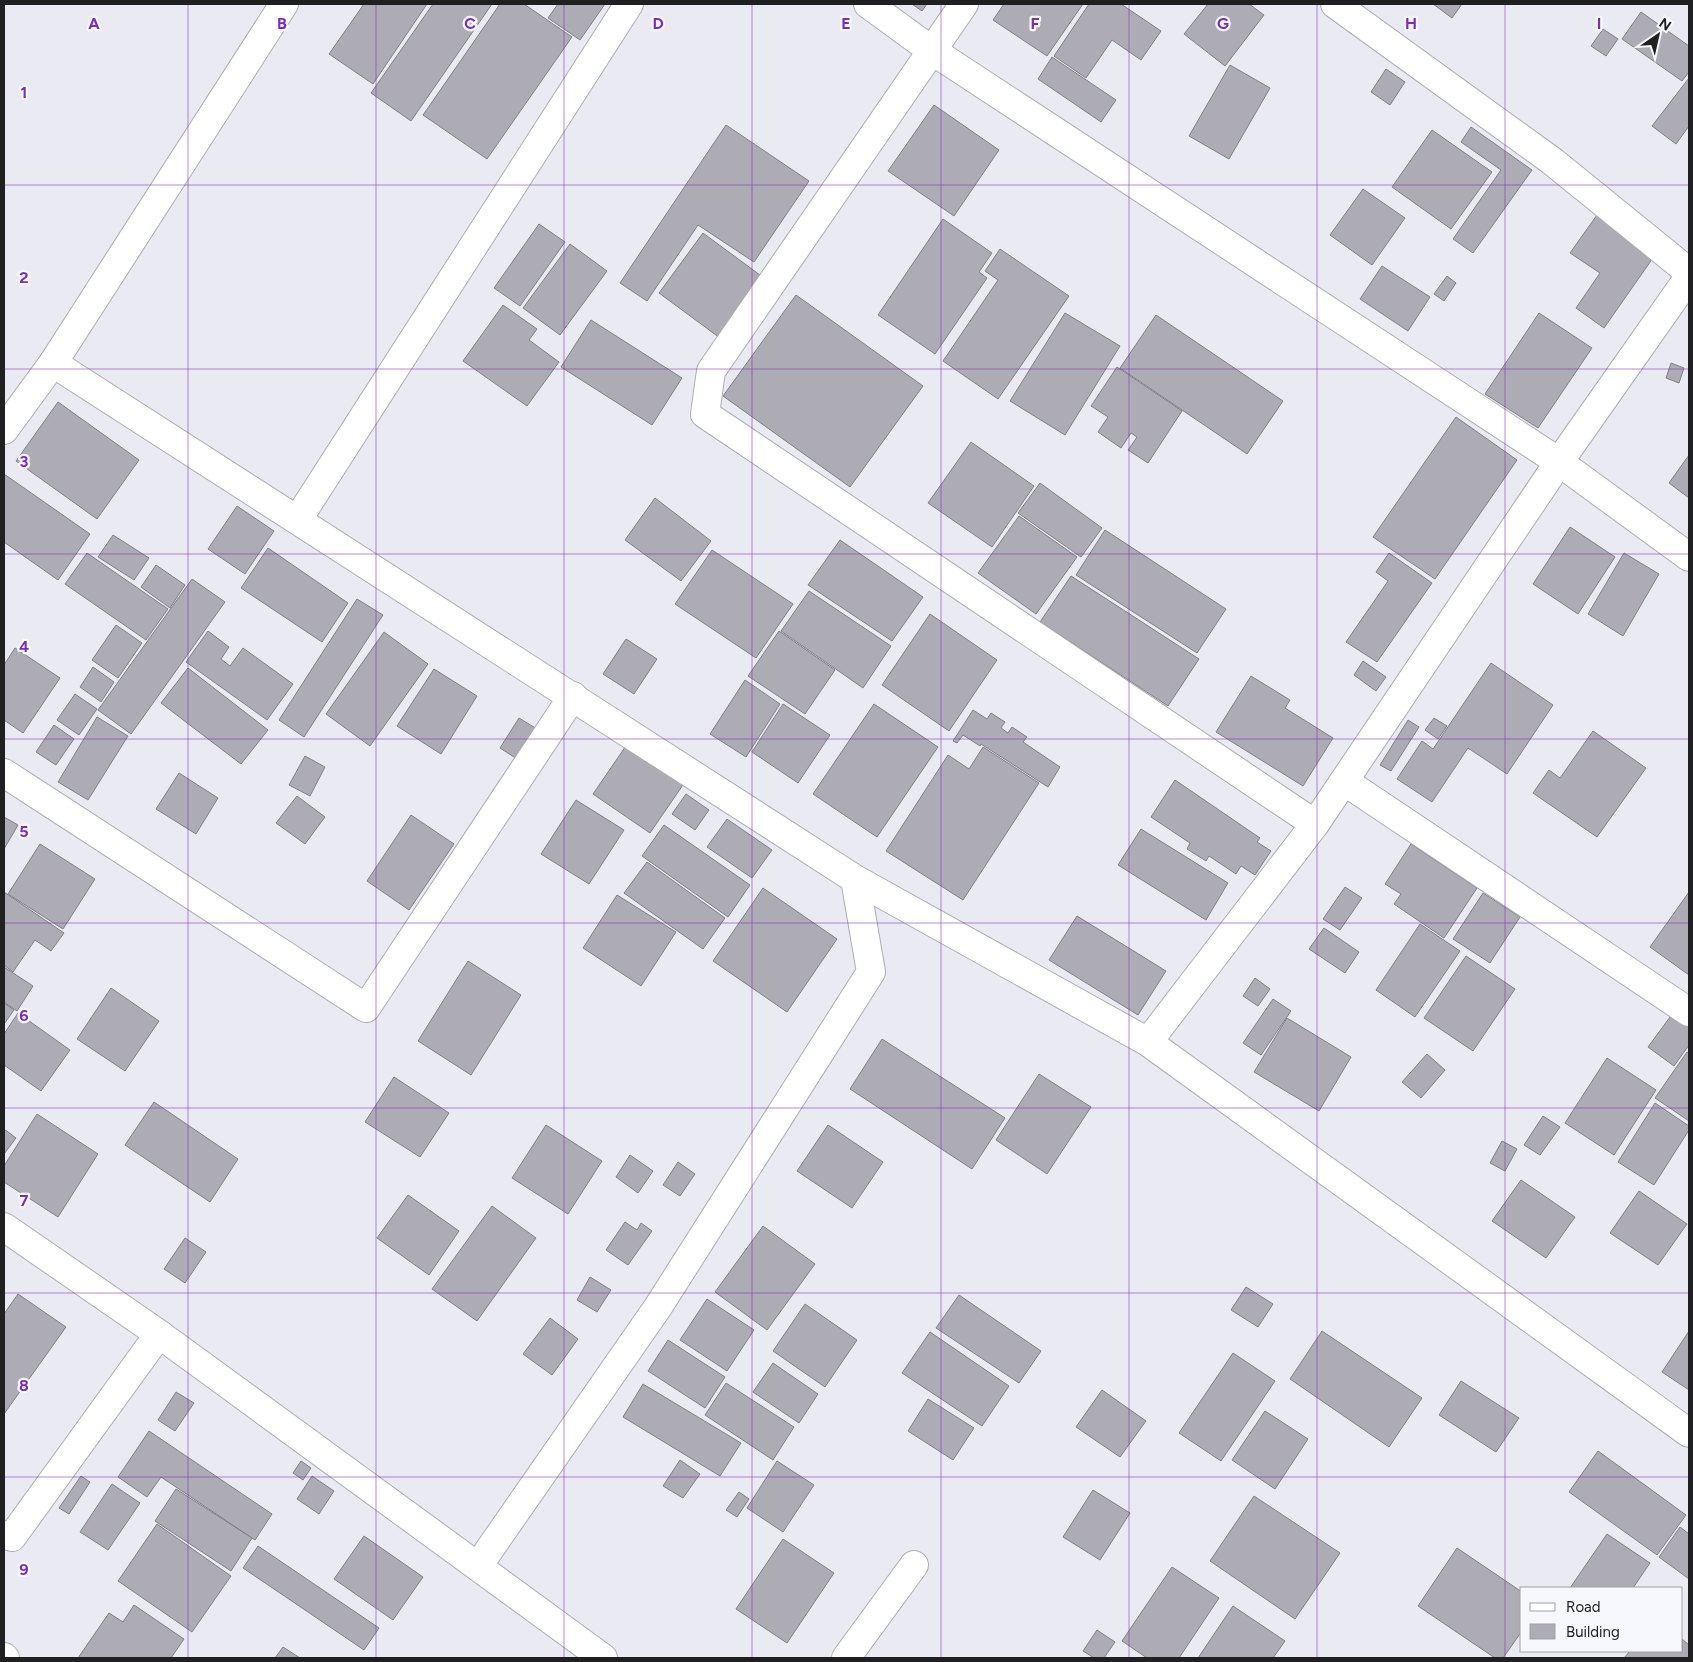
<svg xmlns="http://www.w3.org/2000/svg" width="1693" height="1662" font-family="Figtree,sans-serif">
<rect width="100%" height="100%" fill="#eaeaf3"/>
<g fill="#adacb5" stroke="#808088">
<path d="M364,4H427L373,84L329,54Z"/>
<path d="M433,4H492L411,121L371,93Z"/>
<path d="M500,4H524L572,37L487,159L423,115Z"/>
<path d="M558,4H605L580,40L548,18Z"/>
<path d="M912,4H927L922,11Z"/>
<path d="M1004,4H1083L1047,56L993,20Z"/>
<path d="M1089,4H1121L1161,31L1141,60L1112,40L1086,78L1054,56Z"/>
<path d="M1208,4H1249L1264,15L1225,66L1184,34Z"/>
<path d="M1433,4H1462L1452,18Z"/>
<path d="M1641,12L1689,46V72L1682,81L1622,39Z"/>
<path d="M1603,29L1618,39L1606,56L1591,46Z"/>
<path d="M1052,57L1116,100L1101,122L1038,79Z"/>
<path d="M1230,65L1270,88L1229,159L1189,136Z"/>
<path d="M1386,69L1405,82L1390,105L1371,92Z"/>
<path d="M1689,78V126L1676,144L1652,126Z"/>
<path d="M934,105L999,150L954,216L888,171Z"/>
<path d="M726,125L809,181L754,262L698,225L647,301L620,283Z"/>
<path d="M1471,127L1532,170L1473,253L1453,239L1501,170L1461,142Z"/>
<path d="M1432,130L1492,172L1451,229L1392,187Z"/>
<path d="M1363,189L1405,218L1372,265L1330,235Z"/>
<path d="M1597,215L1655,255L1604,328L1576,308L1600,273L1570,253Z"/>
<path d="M943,219L992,253L979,272L987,278L935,354L878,315Z"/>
<path d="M539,224L565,242L520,306L494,288Z"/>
<path d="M703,233L764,278L720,338L659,293Z"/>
<path d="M570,244L607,271L560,335L523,308Z"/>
<path d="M1000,249L1069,296L998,399L943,361L998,280L985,271Z"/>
<path d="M1382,266L1430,297L1408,331L1360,299Z"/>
<path d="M1447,276L1456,283L1444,301L1434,294Z"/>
<path d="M796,295L923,386L850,487L723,396Z"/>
<path d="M503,305L537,329L529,340L559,362L527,406L463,361Z"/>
<path d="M1065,313L1120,346L1065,435L1010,401Z"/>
<path d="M1539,313L1592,348L1538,428L1485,394Z"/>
<path d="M1156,315L1283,401L1247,454L1120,368Z"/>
<path d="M591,320L682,378L652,425L561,367Z"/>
<path d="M1671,363L1684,368L1679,383L1666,378Z"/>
<path d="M1117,367L1182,411L1148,463L1128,450L1137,437L1131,433L1121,448L1098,432L1108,417L1091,406Z"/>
<path d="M58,402L139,460L97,519L16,461Z"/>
<path d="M1456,417L1517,460L1435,579L1373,537Z"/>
<path d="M971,442L1034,486L992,547L928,503Z"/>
<path d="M1689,455V498L1669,483Z"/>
<path d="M4,474L90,534L58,580L4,542Z"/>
<path d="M1040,483L1102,528L1081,557L1018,513Z"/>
<path d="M655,498L711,541L681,581L625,540Z"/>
<path d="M237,506L274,531L245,574L208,549Z"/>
<path d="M1019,516L1077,557L1036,614L978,573Z"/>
<path d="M1570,527L1615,557L1578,614L1533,584Z"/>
<path d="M1105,530L1226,609L1197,653L1076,575Z"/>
<path d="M113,535L149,558L134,580L98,557Z"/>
<path d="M840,540L923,597L892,641L808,585Z"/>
<path d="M268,548L348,603L322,642L241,588Z"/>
<path d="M712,550L793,604L756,658L675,604Z"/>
<path d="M87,553L168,609L146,640L65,584Z"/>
<path d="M1389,553L1432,583L1377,662L1346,642L1388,581L1376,572Z"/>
<path d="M1624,553L1659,574L1623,636L1588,614Z"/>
<path d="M156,565L185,585L170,608L141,587Z"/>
<path d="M1071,576L1199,659L1168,706L1040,622Z"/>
<path d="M192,579L225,602L131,734L98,710Z"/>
<path d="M809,591L891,646L863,688L781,631Z"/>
<path d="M357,599L383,615L304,737L279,720Z"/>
<path d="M930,614L997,660L949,731L882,685Z"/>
<path d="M116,625L142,643L118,678L92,660Z"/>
<path d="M208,631L229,647L221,659L230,666L243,648L293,684L267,720L186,662Z"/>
<path d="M779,631L835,670L805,714L748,676Z"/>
<path d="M384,632L428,664L370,746L326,714Z"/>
<path d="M626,639L657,659L634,694L603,674Z"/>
<path d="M15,648L60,678L23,733L4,720V665Z"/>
<path d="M1363,661L1386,677L1376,691L1354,675Z"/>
<path d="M1491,663L1553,705L1507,774L1468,748L1432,802L1397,779L1422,741L1433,749Z"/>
<path d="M93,667L114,682L101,702L80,687Z"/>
<path d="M188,668L268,730L241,764L161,703Z"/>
<path d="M434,669L477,696L441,754L397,726Z"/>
<path d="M1251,676L1290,700L1285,708L1333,738L1303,786L1216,732Z"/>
<path d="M745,680L780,704L746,757L710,734Z"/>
<path d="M75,694L97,709L79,735L57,720Z"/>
<path d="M783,704L830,735L798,783L752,752Z"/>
<path d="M874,704L938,747L877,837L813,794Z"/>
<path d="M973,710L987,719L991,713L1005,722L1001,728L1008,733L1012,727L1027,737L1023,742L1060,767L1048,787L981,744L980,746L963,735L957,743L953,741Z"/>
<path d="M97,717L128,736L88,800L58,782Z"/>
<path d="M519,718L537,729L517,759L500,748Z"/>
<path d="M1434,718L1447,726L1438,739L1425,730Z"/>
<path d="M1408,720L1419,727L1391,771L1380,765Z"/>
<path d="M54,725L74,739L56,765L36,752Z"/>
<path d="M1593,731L1646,768L1597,837L1533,793L1549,770L1560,778Z"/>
<path d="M630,740L687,779L650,833L593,794Z"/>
<path d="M983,747L1039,783L963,900L886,851L948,755L969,769Z"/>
<path d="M305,756L325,767L310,796L289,785Z"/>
<path d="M179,773L218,798L196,834L156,809Z"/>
<path d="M1175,780L1260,838L1257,842L1271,851L1255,875L1241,866L1236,874L1209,856L1206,861L1187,849L1190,843L1151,817Z"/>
<path d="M686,794L709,810L695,830L672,814Z"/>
<path d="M297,796L325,817L305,844L276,823Z"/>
<path d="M576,800L624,830L589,884L541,854Z"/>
<path d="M411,815L454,844L409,910L367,881Z"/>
<path d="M4,817L18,825L4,849Z"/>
<path d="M727,819L772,850L752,878L707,847Z"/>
<path d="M664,825L750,885L728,917L642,856Z"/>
<path d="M1141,829L1228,883L1206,920L1118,865Z"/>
<path d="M40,844L95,879L63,929L8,894Z"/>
<path d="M1411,844L1477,888L1444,938L1394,904L1401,894L1385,884Z"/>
<path d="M647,862L725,918L703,949L624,893Z"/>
<path d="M1345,887L1362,898L1340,930L1323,919Z"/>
<path d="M763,888L837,939L787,1012L713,961Z"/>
<path d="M4,892L64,933L51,951L35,940L13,972L4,965Z"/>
<path d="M1689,892V975L1650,947Z"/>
<path d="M1483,893L1520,917L1490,963L1453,939Z"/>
<path d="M617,895L676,932L641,986L583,948Z"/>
<path d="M1077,916L1166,971L1138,1015L1049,960Z"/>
<path d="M1420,924L1460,951L1415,1017L1376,990Z"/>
<path d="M1324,928L1359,952L1345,973L1309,949Z"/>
<path d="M1466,956L1515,989L1473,1051L1424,1018Z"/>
<path d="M468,961L521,995L471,1075L418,1041Z"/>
<path d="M4,967L33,986L17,1011L4,1002Z"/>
<path d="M1255,978L1270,989L1258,1006L1243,996Z"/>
<path d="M111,988L159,1021L125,1071L77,1039Z"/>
<path d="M1273,999L1291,1011L1261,1055L1243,1043Z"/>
<path d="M4,1003L14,1010L4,1024Z"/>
<path d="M18,1013L70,1050L41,1091L4,1065V1034Z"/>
<path d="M1673,1013L1689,1025V1045L1674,1066L1648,1047Z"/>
<path d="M1287,1018L1351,1057L1319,1111L1254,1072Z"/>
<path d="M882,1039L1005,1118L972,1169L850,1089Z"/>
<path d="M1687,1052L1689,1053V1121L1655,1098Z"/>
<path d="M1427,1054L1445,1070L1421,1098L1402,1082Z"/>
<path d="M1607,1058L1656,1090L1614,1155L1565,1123Z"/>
<path d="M1039,1074L1091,1107L1047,1174L996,1140Z"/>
<path d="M394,1077L449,1113L420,1157L365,1122Z"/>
<path d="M154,1102L238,1159L210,1202L125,1145Z"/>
<path d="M1655,1103L1689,1126V1130L1654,1185L1618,1162Z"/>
<path d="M37,1114L98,1154L58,1217L4,1182V1166Z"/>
<path d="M1543,1116L1560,1127L1540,1155L1524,1145Z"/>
<path d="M546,1125L602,1161L568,1214L512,1178Z"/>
<path d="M828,1125L883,1162L852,1208L797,1171Z"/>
<path d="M4,1129L16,1138L4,1154Z"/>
<path d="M1502,1141L1517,1149L1505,1171L1490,1163Z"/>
<path d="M630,1155L653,1171L638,1193L616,1177Z"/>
<path d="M678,1162L695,1174L680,1196L663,1185Z"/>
<path d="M1521,1180L1575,1217L1546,1258L1492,1221Z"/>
<path d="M1639,1191L1687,1224L1658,1265L1610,1233Z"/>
<path d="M408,1195L459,1231L429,1275L377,1238Z"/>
<path d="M492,1206L536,1238L477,1321L432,1289Z"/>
<path d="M625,1222L637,1230L641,1223L652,1231L628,1265L606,1250Z"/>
<path d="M763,1226L815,1264L767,1330L715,1292Z"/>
<path d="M185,1238L206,1252L185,1283L164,1269Z"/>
<path d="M590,1277L611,1290L597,1312L577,1300Z"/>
<path d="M1246,1287L1273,1304L1258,1327L1231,1310Z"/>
<path d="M18,1294L66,1327L4,1414V1314Z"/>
<path d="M959,1295L1041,1351L1019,1383L936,1328Z"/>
<path d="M707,1299L754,1330L727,1371L680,1340Z"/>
<path d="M805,1304L857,1340L825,1387L773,1351Z"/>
<path d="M550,1318L578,1339L552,1375L523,1354Z"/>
<path d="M1322,1331L1422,1398L1389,1447L1290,1379Z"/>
<path d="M1689,1331V1390L1662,1372Z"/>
<path d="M930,1332L1009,1386L982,1426L902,1373Z"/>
<path d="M668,1340L725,1377L705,1408L648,1371Z"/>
<path d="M1233,1353L1275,1381L1221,1461L1179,1433Z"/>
<path d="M773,1363L818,1394L799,1423L753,1392Z"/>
<path d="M1461,1381L1519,1418L1496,1452L1439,1415Z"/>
<path d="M726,1383L794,1427L773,1460L705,1415Z"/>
<path d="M643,1384L741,1443L720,1476L623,1417Z"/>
<path d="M1102,1390L1146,1421L1120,1457L1076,1427Z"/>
<path d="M176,1392L194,1403L175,1431L158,1420Z"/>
<path d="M928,1399L974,1428L953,1460L908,1431Z"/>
<path d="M1265,1411L1308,1439L1275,1489L1232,1460Z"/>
<path d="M149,1431L272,1514L255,1540L161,1477L147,1497L118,1477Z"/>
<path d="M1598,1451L1686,1515L1657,1555L1569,1492Z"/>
<path d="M680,1460L700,1474L683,1498L663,1486Z"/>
<path d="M301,1461L311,1468L303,1480L293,1473Z"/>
<path d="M777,1461L814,1485L783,1532L747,1508Z"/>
<path d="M81,1476L90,1482L69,1514L59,1508Z"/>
<path d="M312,1476L334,1491L319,1514L297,1499Z"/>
<path d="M112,1484L140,1503L108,1550L80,1532Z"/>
<path d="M176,1489L252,1538L231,1571L155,1521Z"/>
<path d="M1093,1490L1130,1513L1100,1560L1063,1537Z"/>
<path d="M739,1492L749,1499L737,1517L726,1510Z"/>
<path d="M1254,1496L1340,1553L1295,1619L1210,1561Z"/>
<path d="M157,1524L231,1576L192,1632L118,1581Z"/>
<path d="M1680,1527L1689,1534V1579L1659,1557Z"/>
<path d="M1607,1534L1650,1563L1633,1588H1570Z"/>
<path d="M364,1536L423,1577L393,1620L334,1579Z"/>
<path d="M783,1539L834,1573L787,1643L736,1609Z"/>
<path d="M258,1546L379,1628L364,1650L243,1568Z"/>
<path d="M1457,1548L1522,1592V1631L1503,1658H1495L1418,1606Z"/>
<path d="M1172,1567L1219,1598L1179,1658H1147L1122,1641Z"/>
<path d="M134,1605L184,1639L171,1658H78L109,1613L123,1622Z"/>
<path d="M1233,1606L1285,1641L1273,1658H1198Z"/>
<path d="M1097,1630L1115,1642L1104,1658H1094L1083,1651Z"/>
<path d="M1682,1639L1689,1645V1658H1624L1630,1651H1682Z"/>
<path d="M283,1647L300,1658H275Z"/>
</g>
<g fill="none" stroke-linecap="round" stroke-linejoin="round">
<defs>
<g id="street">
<path d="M868,4L931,50L1559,462L1689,557"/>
<path d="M964,4L711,371L705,414L1315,824"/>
<path d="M1335,4L1552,161L1689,272"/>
<path d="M53,363L855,879L1148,1042L1689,1433"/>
<path d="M4,430L53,363L284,4"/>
<path d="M298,519L629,4"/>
<path d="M4,773L366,1008L573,696"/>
<path d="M1344,781L1689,1012"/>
<path d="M1148,1042L1315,824L1559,462L1689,277"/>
<path d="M4,1227L159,1334L603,1658"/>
<path d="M4,1535L12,1537L159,1334"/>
<path d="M478,1566L658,1307L871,972L855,879"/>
<path d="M4,1657L5,1658"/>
<path d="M846,1658L914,1565"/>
</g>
</defs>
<use href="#street" stroke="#adadb6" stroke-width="30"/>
<use href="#street" stroke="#fff" stroke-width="28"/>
</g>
<path fill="none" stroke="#7b2cbf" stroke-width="1" stroke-opacity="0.55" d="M188,4V1658M376,4V1658M564,4V1658M752,4V1658M941,4V1658M1129,4V1658M1317,4V1658M1505,4V1658M4,185H1689M4,369H1689M4,554H1689M4,739H1689M4,923H1689M4,1108H1689M4,1293H1689M4,1477H1689"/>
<g font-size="16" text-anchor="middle" font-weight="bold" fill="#7b2cbf" stroke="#f7f7fe" stroke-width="4.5" stroke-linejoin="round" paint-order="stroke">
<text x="94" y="29">A</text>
<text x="282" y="29">B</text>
<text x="470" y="29">C</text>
<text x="658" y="29">D</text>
<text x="846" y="29">E</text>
<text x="1035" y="29">F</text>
<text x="1223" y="29">G</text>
<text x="1411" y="29">H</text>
<text x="1599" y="29">I</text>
<text x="24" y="98">1</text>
<text x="24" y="283">2</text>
<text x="24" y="467">3</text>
<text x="24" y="652">4</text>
<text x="24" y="837">5</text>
<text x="24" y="1021">6</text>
<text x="24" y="1206">7</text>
<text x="24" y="1391">8</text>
<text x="24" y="1575">9</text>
</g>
<rect width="1693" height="1662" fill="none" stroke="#202023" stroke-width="10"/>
<rect x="1520" y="1587" width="162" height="65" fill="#f7f7fe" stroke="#a1a1a6"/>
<rect x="1530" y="1603" width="25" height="8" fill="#ffffff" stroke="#a1a1a6"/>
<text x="1566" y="1612" font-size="15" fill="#202023">Road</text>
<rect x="1530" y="1624" width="25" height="15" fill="#adacb5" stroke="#a1a1a6"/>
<text x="1566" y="1637" font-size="15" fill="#202023">Building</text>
<g transform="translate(1658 35) rotate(34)" stroke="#f7f7fe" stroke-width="4" paint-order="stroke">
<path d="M0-4L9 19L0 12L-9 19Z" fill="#202023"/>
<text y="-8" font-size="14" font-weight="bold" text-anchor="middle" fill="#202023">N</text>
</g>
</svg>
